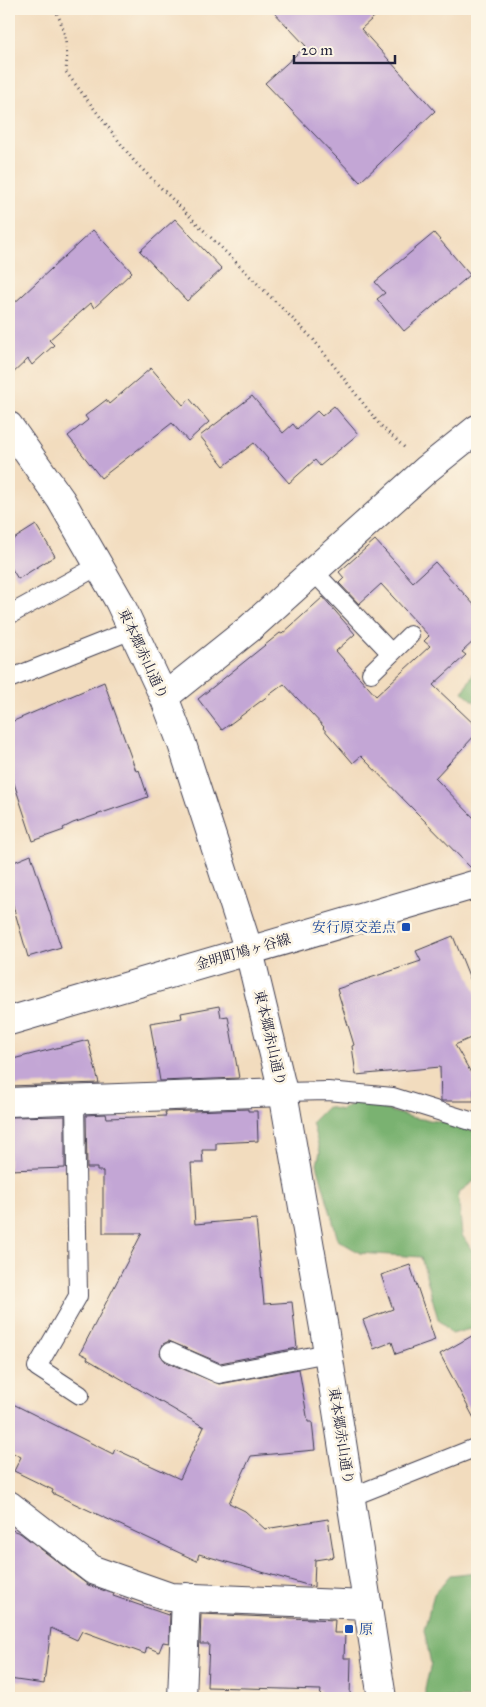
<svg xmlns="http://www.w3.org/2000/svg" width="486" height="1707" font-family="'IM FELL Great Primer','Noto Serif JP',serif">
<rect width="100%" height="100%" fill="#fcf5e5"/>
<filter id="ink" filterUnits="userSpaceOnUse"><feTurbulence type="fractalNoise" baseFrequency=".02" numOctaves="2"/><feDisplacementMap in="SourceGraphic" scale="10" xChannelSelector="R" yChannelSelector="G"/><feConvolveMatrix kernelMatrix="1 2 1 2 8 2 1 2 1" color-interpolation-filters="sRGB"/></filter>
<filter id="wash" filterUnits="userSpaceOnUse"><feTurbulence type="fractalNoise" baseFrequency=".0096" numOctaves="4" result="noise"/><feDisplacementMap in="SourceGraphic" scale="20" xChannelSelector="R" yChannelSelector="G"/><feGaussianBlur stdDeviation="1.12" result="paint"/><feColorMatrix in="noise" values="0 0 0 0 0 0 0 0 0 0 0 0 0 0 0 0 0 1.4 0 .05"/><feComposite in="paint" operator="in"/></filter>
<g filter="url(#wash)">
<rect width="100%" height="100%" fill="#f2dcbe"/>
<g fill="#7ab271" stroke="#4e6a56">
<path d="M477,667V704L463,692Z"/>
<path d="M356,1101L414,1118L444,1122L477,1132V1179L458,1193L462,1235L477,1258V1274L473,1278L477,1285V1335L470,1329L452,1334L438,1319L421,1257L360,1253L338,1240L317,1164L320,1152L312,1122L327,1107L341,1110Z"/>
<path d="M477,1572V1698H425V1688L431,1664L424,1630L434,1594L450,1575Z"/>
</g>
<g id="blocks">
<g fill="#c3a6d5">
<path d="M271,9H383L361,29L435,111L360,182L265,83L306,46Z"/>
<path d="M175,219L222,269L187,301L140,251Z"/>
<path d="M93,230L132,272L94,308L91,303L49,340L54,345L32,365L28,359L9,377V308Z"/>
<path d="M434,233L470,275L404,331L377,299L385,293L375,282Z"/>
<path d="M151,368L183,405L190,399L209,422L188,441L172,423L101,478L68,436L88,420L85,416L106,400L109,404Z"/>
<path d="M252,396L283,433L293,424L297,429L317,411L322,416L334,406L358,434L320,466L315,460L289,483L254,443L224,466L200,436Z"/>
<path d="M36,525L55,556L18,579L9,564V542Z"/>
<path d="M375,540L413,582L435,562L477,608V638L462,652L466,655L433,685L477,727V733L435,778L477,821V869H472L361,756L353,763L323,728L324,727L284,684L222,730L198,699L280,633L282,634L323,597L355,634L336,651L376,696L430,646L424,641L429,636L381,584L359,604L339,583L344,578L339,572Z"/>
<path d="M104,682L136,771L139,770L148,797L73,823L63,828L64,830L33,841L9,768V723Z"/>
<path d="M31,855L61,947L28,957L9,892V864Z"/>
<path d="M453,936L477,996V1035L455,1045L474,1078V1101H441L440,1067L356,1075L352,1046L354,1045L337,989L421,961L416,951Z"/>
<path d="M219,1006L221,1017L228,1016L239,1078L160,1081L150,1023L182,1018L181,1013Z"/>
<path d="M88,1040L99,1083L9,1086V1060Z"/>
<path d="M248,1109V1111H257L258,1141L216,1143V1150H202L203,1163H191L195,1224L256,1219L264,1304L292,1302L297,1348L220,1363L169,1341L163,1344L160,1354L166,1362L220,1384L299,1369L308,1422H312L315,1450L251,1456L229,1503L245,1511L265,1529L328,1519L334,1557L315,1560L314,1587L199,1554L197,1561L52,1493L53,1490L14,1471L21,1457L9,1451V1402L113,1454L115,1449L180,1479L204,1427L87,1359L88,1357L80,1353L142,1233H103V1171H97V1168H87L86,1115L106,1114L107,1118L166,1116L165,1112Z"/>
<path d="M65,1116V1168L9,1170V1117Z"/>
<path d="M410,1265L435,1340L396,1354L392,1342L374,1349L363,1320L393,1309L381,1275Z"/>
<path d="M477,1333V1424L440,1354Z"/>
<path d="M9,1529L20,1533L88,1585L114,1594L113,1596L168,1615L170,1613L169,1643L163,1642L159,1652L147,1647L145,1654L82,1631L77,1640L51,1628L44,1684L9,1679Z"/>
<path d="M201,1614L335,1620L334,1633H345L344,1658H351L350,1697H320L321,1690L207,1687L209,1644H200Z"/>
</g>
</g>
</g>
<g filter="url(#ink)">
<use href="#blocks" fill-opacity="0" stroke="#413e4f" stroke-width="1"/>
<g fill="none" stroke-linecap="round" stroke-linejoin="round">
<defs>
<g id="service">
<path d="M313,571L391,653"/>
<path d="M9,615L98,566"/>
<path d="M371,673L410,635"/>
<path d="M9,679L132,630"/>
<path d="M283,1092L328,1091L393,1097L477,1123"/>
<path d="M75,1100L78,1296L37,1367L80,1395"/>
<path d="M170,1352L219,1374L328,1353"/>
<path d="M351,1497L477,1447"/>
</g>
<g id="minor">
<path d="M164,697L249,629L427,469L477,429"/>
<path d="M9,1102L283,1092"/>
<path d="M9,1505L93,1570L170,1597L368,1605"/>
<path d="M182,1698L186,1597"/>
</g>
<path id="tertiary" d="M9,426L61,500L119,601L164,697L182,744L249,951L283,1092L325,1334L382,1698"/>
<path id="secondary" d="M9,1021L477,884"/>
</defs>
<use href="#service" stroke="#413e4f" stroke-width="20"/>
<use href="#minor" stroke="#413e4f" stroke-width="30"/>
<use href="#tertiary" stroke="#413e4f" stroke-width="30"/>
<use href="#secondary" stroke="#413e4f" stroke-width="30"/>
<path stroke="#413e4f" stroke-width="3" stroke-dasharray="1 4" stroke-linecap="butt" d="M55,9C66,31 68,48 66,72L134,161L313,339L380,425L405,448"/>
<use href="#service" stroke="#fff" stroke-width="18"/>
<use href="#minor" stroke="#fff" stroke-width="28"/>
<use href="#tertiary" stroke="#fff" stroke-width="28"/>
<use href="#secondary" stroke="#fff" stroke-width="28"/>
</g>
</g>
<g fill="#1a4fb4" stroke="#fcf5e5" stroke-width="2">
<rect x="401" y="922" width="10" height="10" rx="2.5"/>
<rect x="344" y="1624" width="10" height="10" rx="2.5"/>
</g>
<g text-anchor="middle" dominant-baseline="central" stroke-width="5" stroke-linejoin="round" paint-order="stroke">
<g font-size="14" fill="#22223b" stroke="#fcf5e5">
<text transform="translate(143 654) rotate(65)">東本郷赤山通り</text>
<text transform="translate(243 952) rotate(-16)">金明町鳩ヶ谷線</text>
<text transform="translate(270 1038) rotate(77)">東本郷赤山通り</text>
<text transform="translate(341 1436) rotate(81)">東本郷赤山通り</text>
</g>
<g font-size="14" fill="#164399" stroke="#fcf5e5" text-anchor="end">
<text x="396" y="927">安行原交差点</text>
<text x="359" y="1629" text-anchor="start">原</text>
</g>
</g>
<rect width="486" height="1707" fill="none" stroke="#fcf5e5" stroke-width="30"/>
<path d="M294 55v8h101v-8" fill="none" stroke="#22223b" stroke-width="2.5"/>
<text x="301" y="55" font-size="15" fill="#22223b" stroke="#fcf5e5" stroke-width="4" paint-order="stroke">20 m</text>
</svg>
